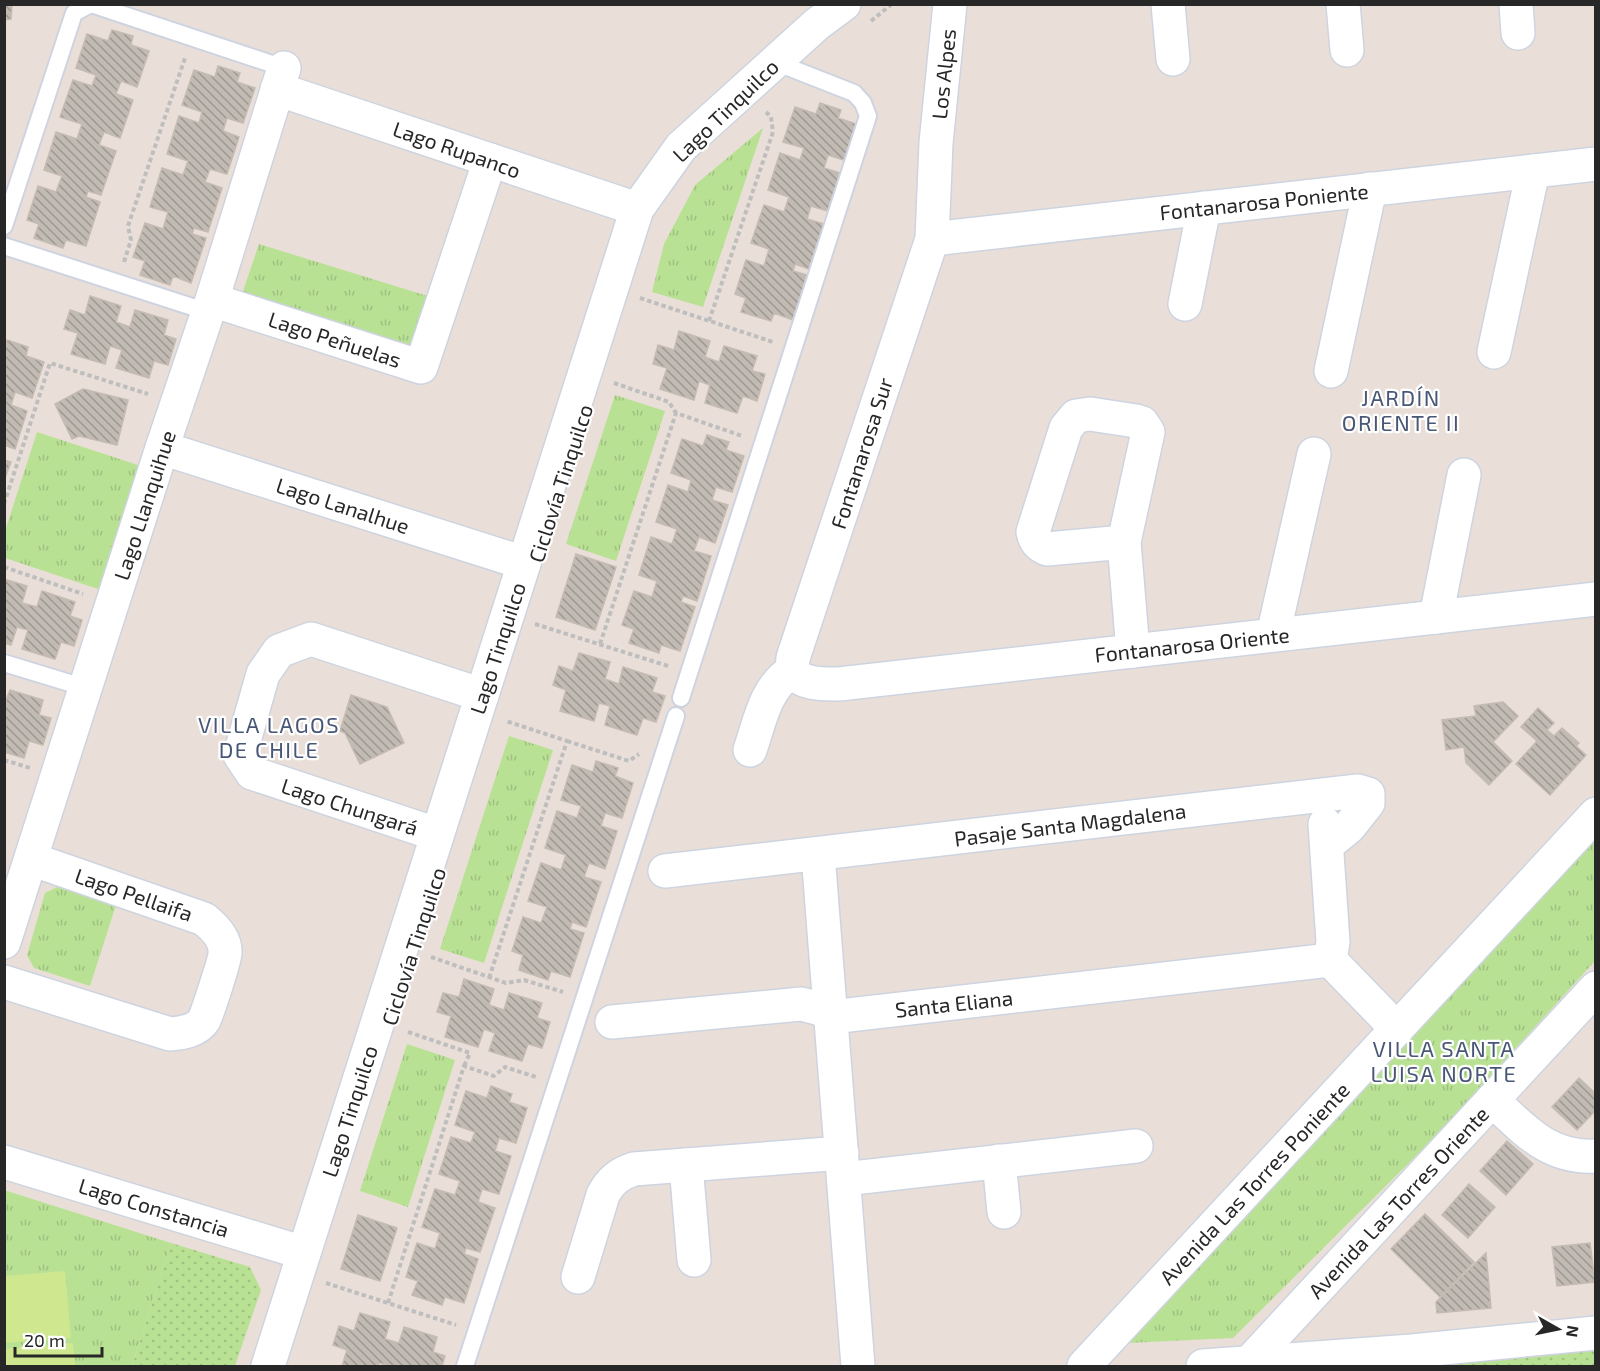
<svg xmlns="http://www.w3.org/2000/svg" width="1600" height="1371" font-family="'Exo 2',sans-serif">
<defs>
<pattern id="grass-dots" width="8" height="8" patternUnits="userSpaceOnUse" patternTransform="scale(1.5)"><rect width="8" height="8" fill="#b9e194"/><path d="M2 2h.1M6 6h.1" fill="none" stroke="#9fc180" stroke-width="1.8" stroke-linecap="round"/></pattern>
<pattern id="park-tufts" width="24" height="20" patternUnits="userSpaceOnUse" patternTransform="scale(1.5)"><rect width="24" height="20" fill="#b9e194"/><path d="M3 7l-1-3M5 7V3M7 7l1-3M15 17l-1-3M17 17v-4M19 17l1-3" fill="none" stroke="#9fc180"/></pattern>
<pattern id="building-back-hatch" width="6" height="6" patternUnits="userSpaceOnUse" patternTransform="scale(1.5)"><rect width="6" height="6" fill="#c2bbb4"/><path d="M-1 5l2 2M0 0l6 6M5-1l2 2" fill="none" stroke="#9e9892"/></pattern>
</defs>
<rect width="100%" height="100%" fill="#eadfd8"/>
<g fill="url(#grass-dots)">
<path d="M171,1243L250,1267L261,1290L235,1366H132Z"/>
<path d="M1595,1350V1366H1418Z"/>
</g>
<g fill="url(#park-tufts)">
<path d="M763,128L703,307L652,292L664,244L695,185Z"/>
<path d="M259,244L431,297L415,348L242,294Z"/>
<path d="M615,395L665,411L616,561L566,544Z"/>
<path d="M37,432L141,466L101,590L5,558V531Z"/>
<path d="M509,736L553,750L484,963L440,949Z"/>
<path d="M1595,839V961L1433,1139L1233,1338L1128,1343Z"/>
<path d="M57,887L116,905L90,986L34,968L27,955L45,893Z"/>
<path d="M407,1044L455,1060L408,1207L360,1191Z"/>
<path d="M4,1190L171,1243L132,1366H5Z"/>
</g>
<g fill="#cfe890">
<path d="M65,1271L71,1338L5,1343V1276Z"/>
<path d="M73,1343L75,1366H5V1349Z"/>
</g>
<g fill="url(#building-back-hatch)" stroke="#c4bbb2" stroke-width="1.5">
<path d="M4,4H12L11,19L4,20Z"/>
<path d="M112,30L133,36L131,45L149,51L137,87L121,81L116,94L133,100L120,138L104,132L99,145L116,151L101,195L88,191L86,197L100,202L86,246L66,240L63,248L34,238L39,224L27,220L38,186L56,192L62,176L44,170L56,132L77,139L82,124L60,117L73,80L92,86L96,75L76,68L87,34L108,41Z"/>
<path d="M218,66L240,73L237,82L255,88L243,123L227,118L223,131L239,137L227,174L210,169L205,182L222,188L208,232L194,228L192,234L206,238L191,283L173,276L170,285L140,275L145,261L133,257L145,223L163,229L168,212L150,207L162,168L183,175L188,161L167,154L179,116L199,123L202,112L182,105L194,70L215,77Z"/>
<path d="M820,103L841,110L838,118L856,124L844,160L828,155L824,168L840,173L828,211L811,206L807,219L824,224L809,269L795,264L793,271L807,275L793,320L774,313L771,321L741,312L746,298L735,294L746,260L764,266L769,249L751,243L764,205L784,212L789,197L768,190L780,153L800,160L804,148L783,142L795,107L816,114Z"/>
<path d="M90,296L121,306L116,322L130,327L135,310L168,320L164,335L176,339L168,365L154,361L149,378L116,368L122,350L110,346L105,364L71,354L78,333L64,329L70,310L85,315Z"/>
<path d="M679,331L710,341L705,357L719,362L724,346L757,356L752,371L765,374L757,401L743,396L737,413L705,403L710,385L699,381L694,400L660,389L667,368L653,364L658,345L674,350Z"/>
<path d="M7,340L28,347L26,356L44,362L32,398L15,392L11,405L27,411L15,449L4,445V347Z"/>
<path d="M83,389L128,400L117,445L79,436L72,439L55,404Z"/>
<path d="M707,435L729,442L726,450L744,456L732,492L716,487L712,500L728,505L715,543L699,537L694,551L711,556L697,601L683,596L681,602L695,607L680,651L661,645L659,653L629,643L634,629L622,625L634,591L652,597L657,581L639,575L651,537L672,544L677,529L656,522L668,485L688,492L691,480L671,473L682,439L703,446Z"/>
<path d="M4,460L11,462L4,481Z"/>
<path d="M576,554L616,567L595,630L556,617Z"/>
<path d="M4,579L27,586L22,603L37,607L42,591L75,602L70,616L82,620L74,646L61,642L55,659L22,649L28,630L17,627L11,645L4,643Z"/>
<path d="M579,653L610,662L605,679L619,684L623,667L657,678L652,692L665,696L656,722L643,718L637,735L605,725L610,706L599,703L594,721L560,711L566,690L553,685L559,666L573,671Z"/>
<path d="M10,690L43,700L39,715L51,718L43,745L29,741L24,758L4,752V706Z"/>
<path d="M351,695L387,707L404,743L360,764L345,733L340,731Z"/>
<path d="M1503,702L1518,716L1493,742L1512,761L1489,785L1466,763L1464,747L1446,750L1442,720L1476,716L1474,706Z"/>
<path d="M1538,708L1554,723L1547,730L1554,736L1562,728L1579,743L1576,746L1586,755L1550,795L1516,764L1537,741L1521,727Z"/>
<path d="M596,761L618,768L615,776L633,783L622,818L605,813L601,826L617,831L605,869L589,863L584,877L601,882L586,927L572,922L570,929L584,933L570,977L551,971L548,980L519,970L523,955L512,951L523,917L541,923L547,907L528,901L541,863L561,870L566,855L545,848L557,811L577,818L581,806L561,800L572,765L593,772Z"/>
<path d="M464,979L494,989L489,1005L504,1010L509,993L542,1003L537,1018L550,1022L542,1048L528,1044L522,1061L489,1051L495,1033L484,1029L478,1047L445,1037L451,1016L437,1012L443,993L459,997Z"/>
<path d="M1579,1078L1596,1094V1110L1577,1130L1552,1107Z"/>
<path d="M491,1086L512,1094L509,1102L527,1108L516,1143L499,1138L495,1151L511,1156L499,1194L482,1189L478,1202L495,1208L480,1252L466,1248L464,1254L478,1259L464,1303L445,1297L442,1305L412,1295L418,1281L406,1277L417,1243L435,1249L440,1233L422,1227L435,1189L455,1195L460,1181L439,1174L451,1137L471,1143L475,1132L455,1125L466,1091L487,1098Z"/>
<path d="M1507,1141L1533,1164L1506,1195L1480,1171Z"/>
<path d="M1469,1184L1495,1207L1468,1238L1442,1215Z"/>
<path d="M1425,1214L1474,1262L1440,1297L1391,1249Z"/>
<path d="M358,1215L397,1228L380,1281L341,1269Z"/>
<path d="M1590,1243L1595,1282L1557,1286L1552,1247Z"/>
<path d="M1486,1253L1491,1308L1437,1313L1436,1302Z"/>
<path d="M360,1313L390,1322L385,1339L399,1343L404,1327L437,1337L433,1352L445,1356L442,1366H390L379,1363L378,1366H342L347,1350L333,1345L339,1326L354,1331Z"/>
</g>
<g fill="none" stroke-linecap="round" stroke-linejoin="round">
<defs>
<g id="lane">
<path d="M91,4L284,68"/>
<path d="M4,226L74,13L91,4"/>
<path d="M4,246L208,312"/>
<path d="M4,663L86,688"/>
<path d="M681,698L868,116L863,103L854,93L775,62"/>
<path d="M465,1366L676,716"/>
</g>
<g id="street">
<path d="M1168,4L1173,59"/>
<path d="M1343,4L1347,50"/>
<path d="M1516,4L1518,33"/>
<path d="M277,89L637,209"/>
<path d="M932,239L1596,164"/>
<path d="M212,300L421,367L490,160"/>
<path d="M1185,304L1204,208"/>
<path d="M1494,352L1533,171"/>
<path d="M1331,371L1370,189"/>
<path d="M162,448L524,563"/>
<path d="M1124,542L1047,549C1038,545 1035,541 1033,532L1066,428L1076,416L1090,414L1136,421L1142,423L1148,432L1124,542L1133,651"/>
<path d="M1436,617L1464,475"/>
<path d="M1273,635L1314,454"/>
<path d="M792,671C802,685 823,684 839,684L1596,599"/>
<path d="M792,671L793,658L932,239L936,143L950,4"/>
<path d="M750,750C760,721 765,688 792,671"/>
<path d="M1325,824L1333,942L1330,960"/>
<path d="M436,834L252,773L240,755L263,674L279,651L311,639L482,695"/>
<path d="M818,854L858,1366"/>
<path d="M665,871L1323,795L1358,791L1368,794V803L1349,827L1327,845"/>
<path d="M4,942L162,448L212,300L284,68"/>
<path d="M1330,960L1397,1029"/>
<path d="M4,982L170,1034C182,1033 197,1031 204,1020C207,1014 225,960 225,953C226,939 214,927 204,919L31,859"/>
<path d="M831,1017L1330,960"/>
<path d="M612,1022L801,1004L821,1009L831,1017"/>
<path d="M1492,1100C1524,1129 1548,1159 1596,1156"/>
<path d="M999,1161L1004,1212"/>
<path d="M4,1162L304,1253"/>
<path d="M686,1165L694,1260"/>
<path d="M844,1179L1136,1146"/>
<path d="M578,1277L603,1195C610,1181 619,1174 634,1169L842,1153"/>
<path d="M268,1366L637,209L681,147L817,24L844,4"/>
</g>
<g id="secondary">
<path d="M1084,1366L1596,814"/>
<path d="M1203,1366L1412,1351L1596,1333"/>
<path d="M1246,1366L1596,988"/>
</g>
</defs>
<use href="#lane" stroke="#cdd4e0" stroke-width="20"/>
<use href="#street" stroke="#cdd4e0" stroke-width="36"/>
<use href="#secondary" stroke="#cdd4e0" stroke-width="36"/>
<g stroke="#bebebe" stroke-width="4" stroke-dasharray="4.5 3" stroke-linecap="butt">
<path d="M871,21L892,4"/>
<path d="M124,262L131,240L128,226L185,58"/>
<path d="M640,298L773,342"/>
<path d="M709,321L773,132L771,117L766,112"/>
<path d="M614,383L669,402L676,413"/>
<path d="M4,504L50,363L148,394"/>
<path d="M4,567L83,594"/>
<path d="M535,624L668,666"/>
<path d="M600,644L676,413L742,436"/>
<path d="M567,741L629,761L639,754"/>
<path d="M4,760L30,768"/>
<path d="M431,957L506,983L524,980L563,992"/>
<path d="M489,978L567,741L506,721"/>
<path d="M408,1032L470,1053L464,1066"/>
<path d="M326,1283L456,1325"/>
<path d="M388,1303L464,1066L494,1076L505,1067L536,1077"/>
</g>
<use href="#lane" stroke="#fff" stroke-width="16"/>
<use href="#street" stroke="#fff" stroke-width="33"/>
<use href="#secondary" stroke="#fff" stroke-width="33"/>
</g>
<g text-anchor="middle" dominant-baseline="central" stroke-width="4.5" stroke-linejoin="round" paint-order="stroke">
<g font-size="21" fill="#272727" stroke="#fff">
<text transform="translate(943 74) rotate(-84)">Los Alpes</text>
<text transform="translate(725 110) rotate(-44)">Lago Tinquilco</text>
<text transform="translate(457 149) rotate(19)">Lago Rupanco</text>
<text transform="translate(1264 201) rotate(-6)">Fontanarosa Poniente</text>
<text transform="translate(335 339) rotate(18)">Lago Peñuelas</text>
<text transform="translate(861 453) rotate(-72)">Fontanarosa Sur</text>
<text transform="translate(560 483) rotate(-72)">Ciclovía Tinquilco</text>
<text transform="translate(144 505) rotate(-72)">Lago Llanquihue</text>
<text transform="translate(343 505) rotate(18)">Lago Lanalhue</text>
<text transform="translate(1192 644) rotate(-6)">Fontanarosa Oriente</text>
<text transform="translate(497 648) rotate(-72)">Lago Tinquilco</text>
<text transform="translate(350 806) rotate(18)">Lago Chungará</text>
<text transform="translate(1070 824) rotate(-7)">Pasaje Santa Magdalena</text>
<text transform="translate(134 894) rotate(19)">Lago Pellaifa</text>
<text transform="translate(413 946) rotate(-72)">Ciclovía Tinquilco</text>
<text transform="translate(954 1003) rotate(-6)">Santa Eliana</text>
<text transform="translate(349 1111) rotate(-72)">Lago Tinquilco</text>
<text transform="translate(1254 1183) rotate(-47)">Avenida Las Torres Poniente</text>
<text transform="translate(1398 1202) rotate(-47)">Avenida Las Torres Oriente</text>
<text transform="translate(154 1207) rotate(17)">Lago Constancia</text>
</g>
<g font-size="22" letter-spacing="1.5" fill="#485776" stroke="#fff">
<text x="1401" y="397">JARDÍN<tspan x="1401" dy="25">ORIENTE II</tspan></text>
<text x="269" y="724">VILLA LAGOS<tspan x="269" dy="25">DE CHILE</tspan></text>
<text x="1444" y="1048">VILLA SANTA<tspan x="1444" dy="25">LUISA NORTE</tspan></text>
</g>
</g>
<rect width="1600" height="1371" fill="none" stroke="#272727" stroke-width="12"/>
<g transform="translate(1558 1329) rotate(99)" stroke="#ffffff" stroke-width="4.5" paint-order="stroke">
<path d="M0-4.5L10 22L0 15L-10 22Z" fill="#272727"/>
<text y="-9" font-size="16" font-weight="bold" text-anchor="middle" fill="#272727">N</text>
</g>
<path d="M15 1347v9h87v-9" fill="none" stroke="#272727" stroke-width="3"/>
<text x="24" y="1347" font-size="18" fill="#272727" stroke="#ffffff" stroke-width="4.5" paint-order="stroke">20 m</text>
</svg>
